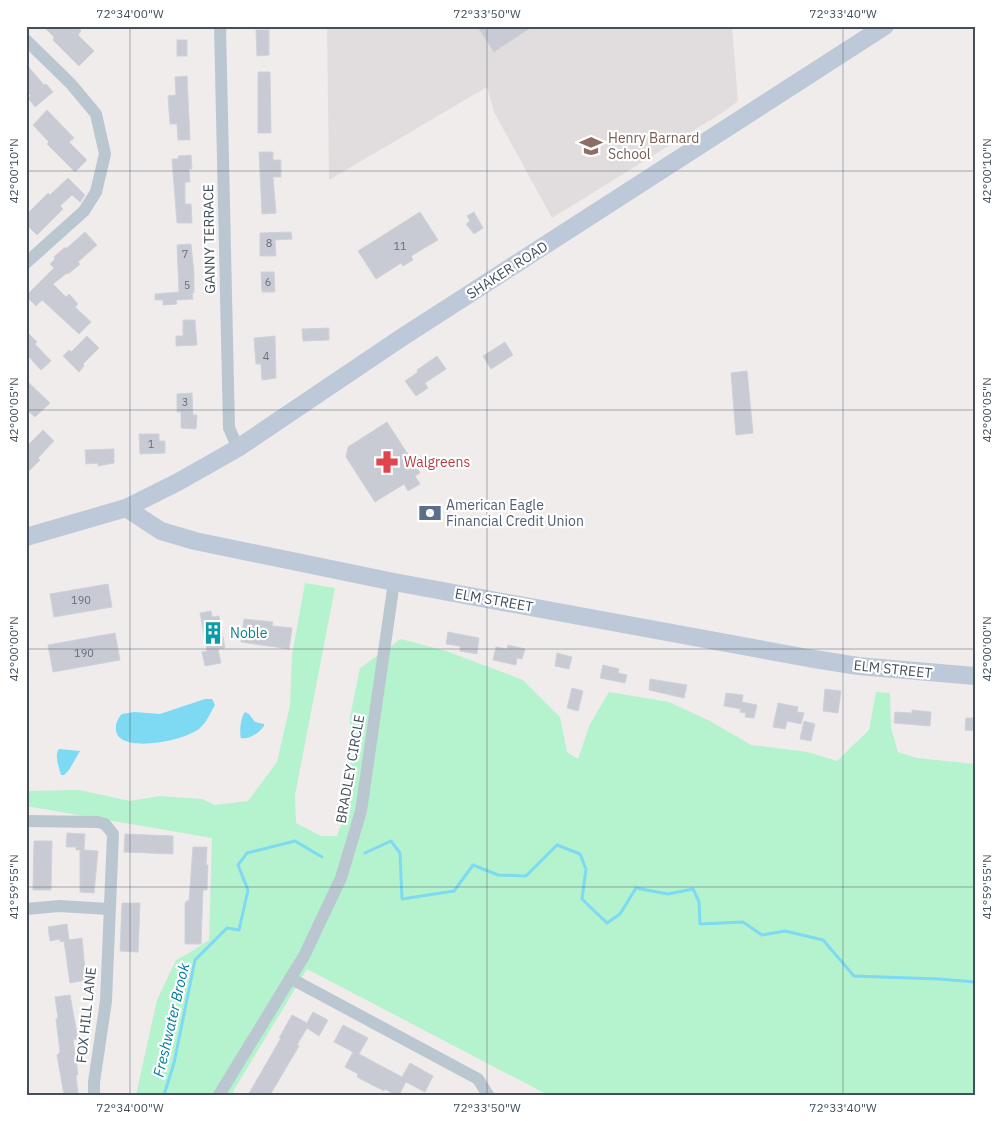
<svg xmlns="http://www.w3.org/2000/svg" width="1001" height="1121" font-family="'IBM Plex Sans',sans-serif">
<rect width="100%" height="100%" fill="#f0ecec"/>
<path fill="#e1ddde" d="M327,26H732L738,101L725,111L552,218L494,112L487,87L329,180Z"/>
<path fill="#b5f2ce" d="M305,583L335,588L295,795L296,823L321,836H337L349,801L350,717L360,668L401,639L446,651L523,680L560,717L567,752L578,759L590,724L609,692L669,702L710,721L751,745L808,752L837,761L869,730L876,692L890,693L891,728L898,752L917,758L975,764V1095H548L307,969L231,1095H136L157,1000L176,960L189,953L209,940L212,838L26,806V791L79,790L130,801L159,796L202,799L215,805L248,801L277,762L290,705L292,655Z"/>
<g fill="#7ed9f3">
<path d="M205,699H212L215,705C210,713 207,722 200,728C186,741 113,756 116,727C116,722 119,717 122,714L134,712L160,714Z"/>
<path d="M245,712L249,714L255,722L264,724V726C259,733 249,740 241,738C239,732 241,716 245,712Z"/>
<path d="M59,749L80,751L69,770L64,775H61C59,767 54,755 59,749Z"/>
</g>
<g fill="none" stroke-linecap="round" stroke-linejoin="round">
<g stroke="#7ed9f3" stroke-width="3">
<path d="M365,853L391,841L400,853L402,899L454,891L473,865L498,875L526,876L557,845L580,854L586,869L582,899L607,923L620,914L636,888L668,894L693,889L699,902L700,924L743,922L762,935L785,931L823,940L854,976L939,979L975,982"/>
<path d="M164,1095L174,1063L195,960L227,928L239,930L248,890L238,865L247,853L295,841L322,857"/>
</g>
</g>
<g fill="#c8cbd3" stroke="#d0d2d9">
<path d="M43,26H77L81,31L78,35L94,51L79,66L53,40L54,37Z"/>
<path d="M477,26H533L494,52Z"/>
<path d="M256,30H269V55L257,56Z"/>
<rect x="177" y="40" width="10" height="16"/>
<path d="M26,64L44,85L46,84L53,92L35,107L28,98L31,96L26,91Z"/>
<path d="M258,72H270L271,133H258Z"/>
<path d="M187,76L190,140H178L177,124H170L168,96L176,95L175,77Z"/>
<path d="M47,110L74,138L69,142L87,160L75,172L47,144L49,142L33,125Z"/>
<path d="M259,152H273V160H281V177H273L276,213L262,214Z"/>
<path d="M191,155L192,169H189L190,182H185V204H191L192,223H177L172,159H178V156Z"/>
<path d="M68,178L85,195L80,202L72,195L60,206L63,209L37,235L26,224V215L48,193L50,195Z"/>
<path d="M420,212L438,240L411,256L413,260L403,266L401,263L376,279L358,251Z"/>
<path d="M474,212L483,228L474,234L466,224L470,221L467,216Z"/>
<path d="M85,232L97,245L78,262L80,264L68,274L67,273L53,284L66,297L69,294L78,304L75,307L91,322L79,334L42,300L36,306L26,296L54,268L50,264L55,259L54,257L64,248H67Z"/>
<path d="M291,232L292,239L275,240L276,256H260V233Z"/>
<path d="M191,244L194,273V293H192L193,299L176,300L177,304L163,305V300H155V294L179,292L177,245Z"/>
<path d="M261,272H274L275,292H262Z"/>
<path d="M183,320H195L197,345L176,346V336H183Z"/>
<path d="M329,328V340L303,341L302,329Z"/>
<path d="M26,331L37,342L35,344L51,361L41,370L26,354Z"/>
<path d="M87,336L99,348L83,364L84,366L79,372L63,356L69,350L71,352Z"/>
<path d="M275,336L276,378L262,380L261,364H256L254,338Z"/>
<path d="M505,342L513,355L491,369L483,356Z"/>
<path d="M437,356L446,369L425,383L428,388L416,396L405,381L418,372L417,370Z"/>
<path d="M747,371L753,433L736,435L731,373Z"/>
<path d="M26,380L50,403L35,417L26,409Z"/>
<path d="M192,393L193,415H197L196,429L181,428V412H177V394Z"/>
<path d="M387,422L420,473L415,476L420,484L408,491L404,484L375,502L346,457L348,447Z"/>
<path d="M43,430L54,441L38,458L40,460L26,474V447Z"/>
<path d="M139,434H159V441H165V453L140,454Z"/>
<path d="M114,449V463L98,466V463L86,464L85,450Z"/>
<path d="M108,584L112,607L54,617L50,594Z"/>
<path d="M211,611L212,617L219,616L225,648L218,649L221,663L205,666L202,652L207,651L200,613Z"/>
<path d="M244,619L273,622L272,626L292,628L289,649L241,642Z"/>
<path d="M448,632L479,638L477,654L460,651V646L446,644Z"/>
<path d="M115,633L120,660L53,672L48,645Z"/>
<path d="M508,645L525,649L522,659L517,658L516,665L493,660L496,647L507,649Z"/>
<path d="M557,653L572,657L569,669L555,666Z"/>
<path d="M603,665L619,669L618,673L627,675L625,683L600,678Z"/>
<path d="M650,679L687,685L684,698L649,690Z"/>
<path d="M572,688L583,691L578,711L567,708Z"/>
<path d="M825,689L841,691L838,713L823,711Z"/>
<path d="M726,693L743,695L742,702L757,705L754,718L745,717L746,713L740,712L741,709L724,706Z"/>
<path d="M778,703L798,707L797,712L804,713L801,724L787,721L785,729L773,727Z"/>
<path d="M912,710L931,712L930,726L894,723L895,712L912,713Z"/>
<path d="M966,718H975V731L965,730Z"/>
<path d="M804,721L815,724L811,741L800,739Z"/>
<path d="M67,833L85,834L84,850L98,851L94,893L80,892V850H76V847H66Z"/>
<path d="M125,834L173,836V854L124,852Z"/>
<path d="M34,841H52L51,890H33Z"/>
<path d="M193,847H207L206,865H208L207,890H203L201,944H185V903L186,904V901H189Z"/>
<path d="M122,903H140L138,952L120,951Z"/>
<path d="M67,924L69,940L82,938L86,980L70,983L64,941L60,942V939L50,941L48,927Z"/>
<path d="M70,995L78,1039L73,1040L78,1074L76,1076L78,1093L64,1095L57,1055L60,1052L56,1019L58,1018L55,997Z"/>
<path d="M313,1012L328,1020L319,1036L307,1028L297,1045L299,1046L270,1095H248L281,1038H279L292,1015L307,1023Z"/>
<path d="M343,1025L368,1038L359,1054L402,1077L410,1063L433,1076L425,1092L406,1082L399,1095H395L385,1089L384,1091L357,1077L358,1074L345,1067L353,1052L334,1042Z"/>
</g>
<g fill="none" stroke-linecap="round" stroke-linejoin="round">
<g stroke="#bbc7d0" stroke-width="12">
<path d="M220,26L229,428L238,448"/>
<path d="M26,40L71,84L96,114L105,154L96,192L84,211L26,263"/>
<path d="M26,821L98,822L105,824L113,834L106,1001L94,1082V1095"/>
<path d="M26,909L59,906L109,909"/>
<path d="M290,978L478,1079L488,1095"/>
<path d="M219,1095L304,956L341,878L361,811L394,582"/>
</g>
<g stroke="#bdc9d8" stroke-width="18">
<path d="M126,508L161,531L195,541L394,582L808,658L858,666L975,676"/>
<path d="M26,537L126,508L178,482L238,448L401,338L885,26"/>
</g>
</g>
<path fill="none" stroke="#43505b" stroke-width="1" stroke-opacity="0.45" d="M130,26V1095M487,26V1095M843,26V1095M26,171H975M26,410H975M26,649H975M26,887H975"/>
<defs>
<symbol id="school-bare" viewBox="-9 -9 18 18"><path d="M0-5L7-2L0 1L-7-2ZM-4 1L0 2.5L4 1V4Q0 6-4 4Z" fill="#8d6e63" stroke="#fff" stroke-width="2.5" paint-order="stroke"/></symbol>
<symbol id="pharmacy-bare" viewBox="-9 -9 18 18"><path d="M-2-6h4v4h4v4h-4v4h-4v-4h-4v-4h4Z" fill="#e0444e" stroke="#fff" stroke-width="2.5" paint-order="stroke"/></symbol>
<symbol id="bank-bare" viewBox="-9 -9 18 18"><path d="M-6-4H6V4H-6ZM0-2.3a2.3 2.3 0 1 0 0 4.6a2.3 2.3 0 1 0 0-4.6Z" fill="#5c6f8a" stroke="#fff" stroke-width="2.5" paint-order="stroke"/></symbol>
<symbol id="building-bare" viewBox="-9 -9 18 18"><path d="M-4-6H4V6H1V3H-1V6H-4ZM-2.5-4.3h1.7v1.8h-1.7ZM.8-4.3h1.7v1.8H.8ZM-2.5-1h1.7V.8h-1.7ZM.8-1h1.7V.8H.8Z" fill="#0f9aa8" stroke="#fff" stroke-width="2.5" paint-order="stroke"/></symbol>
</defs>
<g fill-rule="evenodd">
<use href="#school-bare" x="575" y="130" width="32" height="32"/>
<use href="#pharmacy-bare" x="371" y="446" width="32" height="32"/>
<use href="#bank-bare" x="414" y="497" width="32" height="32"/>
<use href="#building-bare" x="197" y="617" width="32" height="32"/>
</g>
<g text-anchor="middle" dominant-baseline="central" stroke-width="4.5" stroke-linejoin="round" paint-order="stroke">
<g font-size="11" fill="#646f79">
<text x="269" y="243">8</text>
<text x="400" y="246">11</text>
<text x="185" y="254">7</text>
<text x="268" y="282">6</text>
<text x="187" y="285">5</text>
<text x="266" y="356">4</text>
<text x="185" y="402">3</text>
<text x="151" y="444">1</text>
<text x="81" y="600">190</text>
<text x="84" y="653">190</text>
</g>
<g font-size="14" fill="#785e54" stroke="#fff" text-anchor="start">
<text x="608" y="138">Henry Barnard<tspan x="608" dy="16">School</tspan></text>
</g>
<g font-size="14" fill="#43505b" stroke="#fff">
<text transform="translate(209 239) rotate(-91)">GANNY TERRACE</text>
<text transform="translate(507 270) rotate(-33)">SHAKER ROAD</text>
<text transform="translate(494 600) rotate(10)">ELM STREET</text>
<text transform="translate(893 669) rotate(6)">ELM STREET</text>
<text transform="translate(350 769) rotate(-80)">BRADLEY CIRCLE</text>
<text transform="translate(86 1015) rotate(-84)">FOX HILL LANE</text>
</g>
<g font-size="14" fill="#be3a42" stroke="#fff" text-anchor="start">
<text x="404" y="462">Walgreens</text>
</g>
<g font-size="14" fill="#4e5e75" stroke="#fff" text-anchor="start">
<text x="446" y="505">American Eagle<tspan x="446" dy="16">Financial Credit Union</tspan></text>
</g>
<g font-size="14" fill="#0d838f" stroke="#fff" text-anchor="start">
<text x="230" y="633">Noble</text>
</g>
<g font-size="15" font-style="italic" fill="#027ea2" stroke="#fff">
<text transform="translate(171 1020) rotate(-77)">Freshwater Brook</text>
</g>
</g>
<rect width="1001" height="1121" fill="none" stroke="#ffffff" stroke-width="55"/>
<rect x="28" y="28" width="946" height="1066" fill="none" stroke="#43505b" stroke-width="2"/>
<g font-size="12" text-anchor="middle" fill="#43505b">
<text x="130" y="18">72°34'00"W</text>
<text x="487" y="18">72°33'50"W</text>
<text x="843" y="18">72°33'40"W</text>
<text transform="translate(14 171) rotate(-90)" y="4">42°00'10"N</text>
<text transform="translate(987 171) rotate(-90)" y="4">42°00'10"N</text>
<text transform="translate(14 410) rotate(-90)" y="4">42°00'05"N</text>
<text transform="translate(987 410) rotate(-90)" y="4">42°00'05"N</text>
<text transform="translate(14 649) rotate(-90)" y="4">42°00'00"N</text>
<text transform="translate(987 649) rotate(-90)" y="4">42°00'00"N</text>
<text transform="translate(14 887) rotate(-90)" y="4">41°59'55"N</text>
<text transform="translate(987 887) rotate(-90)" y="4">41°59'55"N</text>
<text x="130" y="1112">72°34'00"W</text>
<text x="487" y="1112">72°33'50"W</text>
<text x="843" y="1112">72°33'40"W</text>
</g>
</svg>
